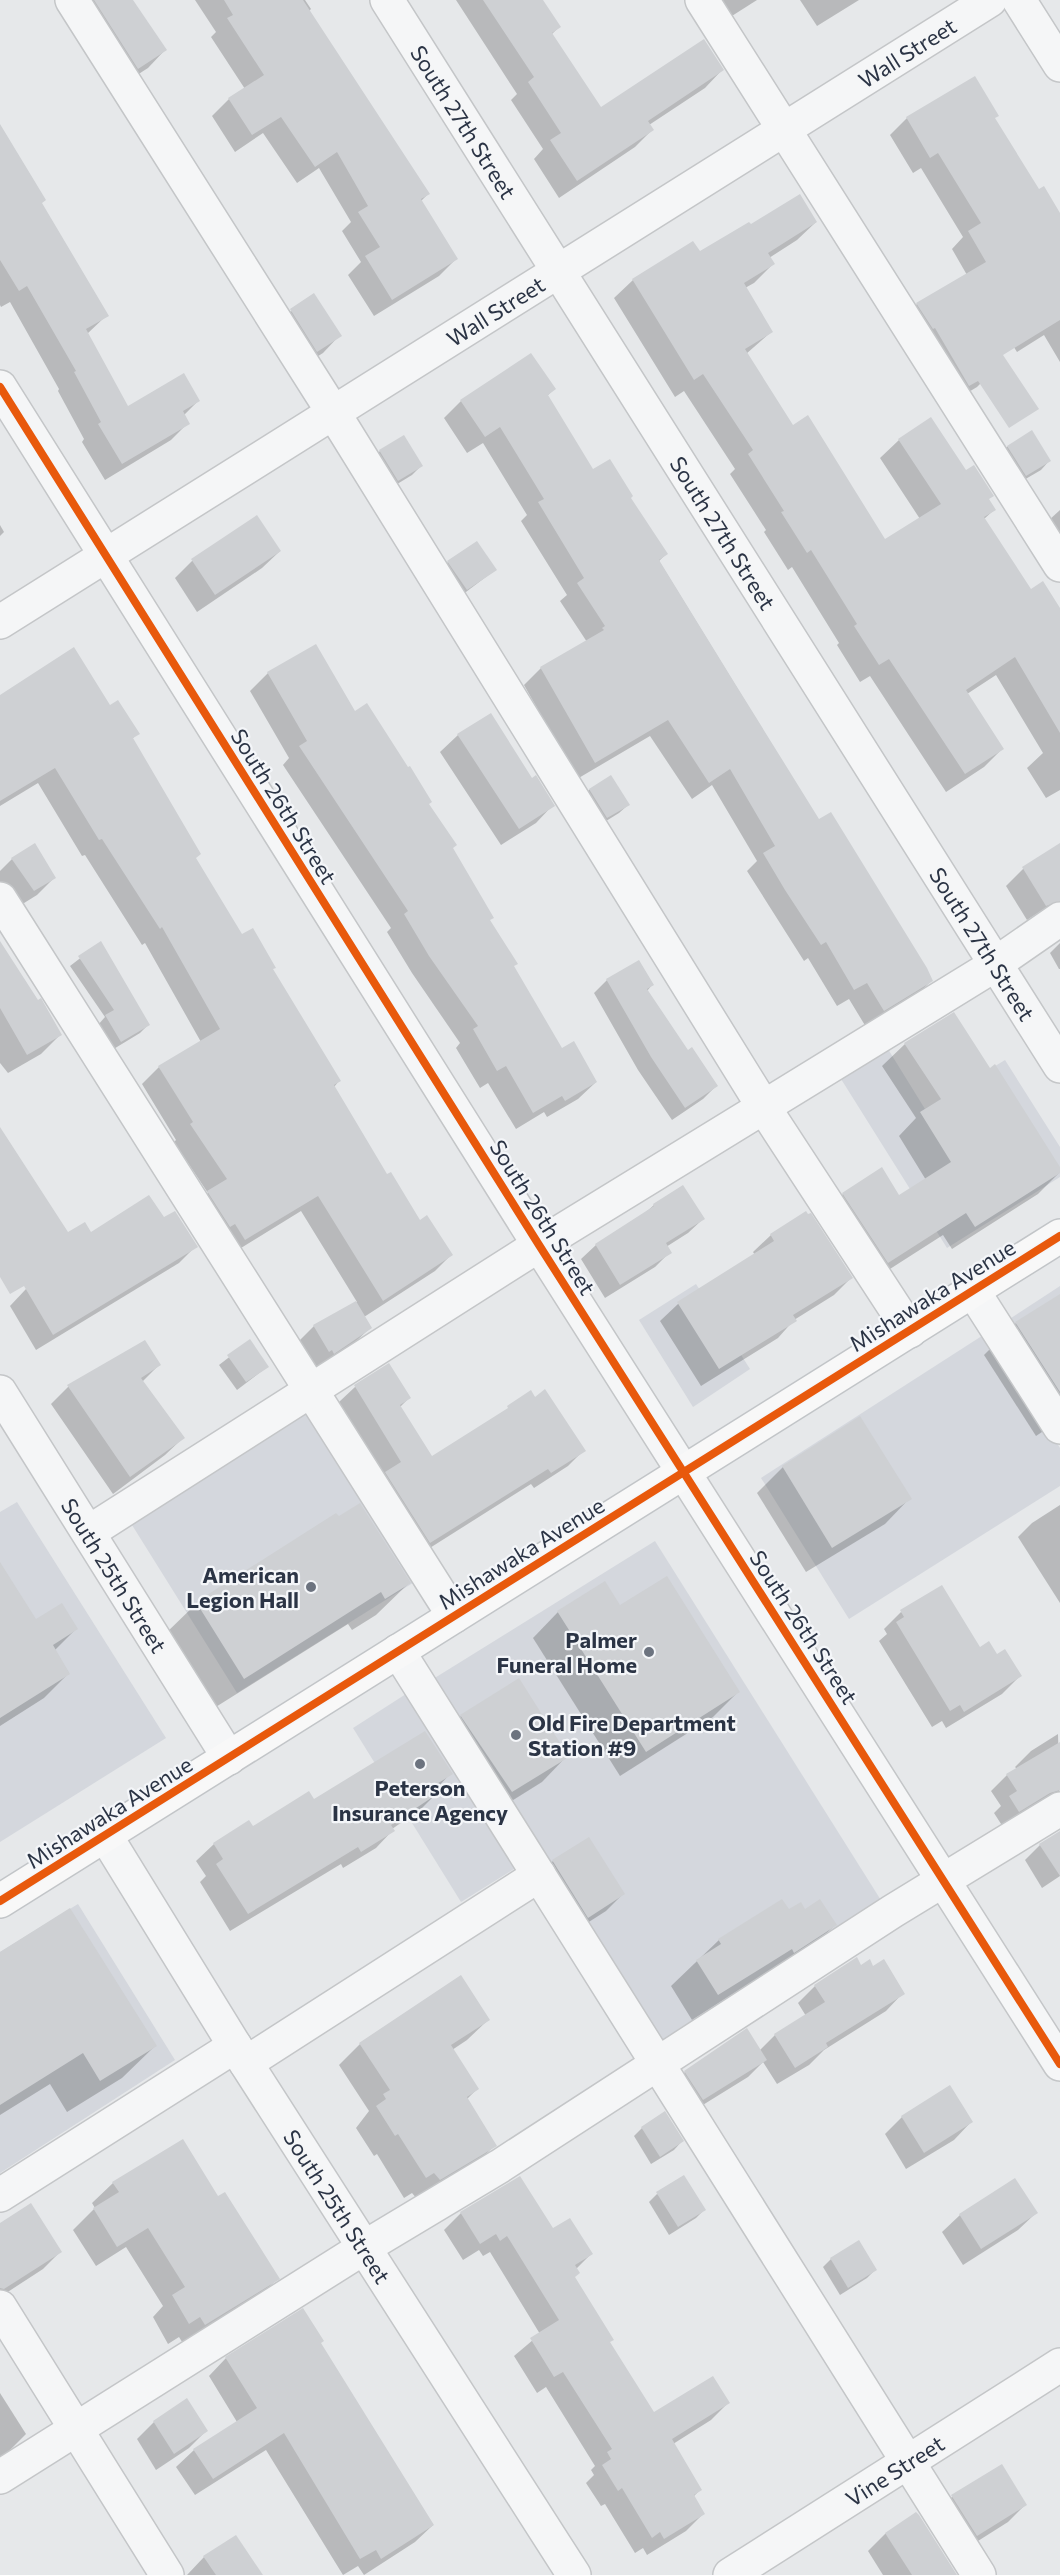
<svg xmlns="http://www.w3.org/2000/svg" width="1060" height="2575" font-family="Commissioner,sans-serif">
<rect width="100%" height="100%" fill="#e6e8ea"/>
<g fill="#d4d7dd">
<path d="M883,1041L925,1109L1005,1060L1060,1147V1177L947,1248L836,1071Z"/>
<path d="M696,1284L750,1369L693,1407L639,1320Z"/>
<path d="M1060,1286V1404L1008,1320Z"/>
<path d="M988,1332L1060,1448V1486L849,1619L761,1478Z"/>
<path d="M306,1403L416,1581L237,1693L127,1517Z"/>
<path d="M17,1502L166,1738L0,1842V1512Z"/>
<path d="M655,1541L884,1905L653,2052L425,1684Z"/>
<path d="M406,1694L517,1867L461,1902L353,1728Z"/>
<path d="M78,1904L175,2060L0,2173V1952Z"/>
</g>
<g fill="#0003">
<path d="M62,0H132L165,50L148,68L120,86Z"/>
<path d="M195,0H305L311,9L308,12L428,194L421,201L456,259L439,276L374,316L348,275L361,262L342,231L351,222L319,168L297,183L263,133L235,152L212,116L229,99L245,89L211,37L216,32Z"/>
<path d="M456,0H541L559,27L551,35L600,109L722,70L705,88L649,125L652,130L635,147L559,198L534,159L543,149L511,100L517,94Z"/>
<path d="M711,0H757L724,21Z"/>
<path d="M800,0H859L817,26Z"/>
<path d="M974,78L994,119L1038,191L1060,216V362L1044,335L1017,352L984,300L994,370L977,387L952,402L900,321L917,304L967,275L952,249L963,237L921,168L913,173L890,135L907,118Z"/>
<path d="M0,141L41,203L107,315L87,334L128,408L199,400L184,415L188,423L171,440L105,480L82,442L84,439L58,391L59,389L10,302L1,307L0,305Z"/>
<path d="M816,222L797,240L769,258L773,264L754,283L745,288L771,332L746,354L793,427L885,541L920,519L880,458L899,440L966,472L988,500L994,510L984,519L1030,591L1060,610V790L1046,798L1027,768L1043,753L996,675L967,694L1002,749L984,767L946,792L870,676L860,682L837,645L839,643L792,567L788,570L764,532L766,530L730,474L735,469L684,391L675,397L614,298L633,280L699,253L750,227Z"/>
<path d="M291,311L340,335L323,353L299,368L274,328Z"/>
<path d="M554,389L547,396L592,471L629,498L666,554L659,561L819,821L931,981L914,998L866,1027L849,999L837,1006L808,958L804,961L747,871L757,861L712,785L692,799L650,736L577,779L524,685L541,668L587,642L560,601L567,595L521,521L527,515L483,443L467,453L444,418L461,401Z"/>
<path d="M1032,432L1049,461L1041,470L1017,484L999,455L1007,447Z"/>
<path d="M404,437L421,466L412,475L389,489L371,460L380,451Z"/>
<path d="M1060,510V540L1048,521Z"/>
<path d="M0,525L4,532L0,536Z"/>
<path d="M280,551L262,568L197,612L175,578L192,561Z"/>
<path d="M448,562L495,570L458,598L440,570Z"/>
<path d="M315,646L354,713L428,804L513,967L561,1050L596,1082L578,1099L547,1117L544,1112L516,1129L488,1083L480,1088L456,1048L460,1043L412,973L387,932L391,928L283,765L289,758L250,691L268,673Z"/>
<path d="M0,696L110,707L138,733L132,739L194,859L242,936L271,970L339,1081L334,1087L387,1176L419,1222L451,1255L435,1271L364,1317L370,1328L352,1345L316,1370L297,1343L314,1326L357,1302L301,1211L228,1256L191,1209L208,1193L174,1142L176,1140L142,1084L159,1067L201,1042L145,943L142,945L85,855L82,856L38,783L0,806Z"/>
<path d="M490,715L531,780L553,805L536,823L501,845L440,752L458,735Z"/>
<path d="M611,777L628,805L619,813L598,826L581,798L589,790Z"/>
<path d="M1060,845V899L1027,920L1006,886L1023,869Z"/>
<path d="M12,859L54,878L37,895L16,908L0,884V871Z"/>
<path d="M100,943L148,1025L140,1033L112,1050L98,1025L105,1017L70,966Z"/>
<path d="M1060,943V969H1059L1050,953Z"/>
<path d="M0,944L60,1035L41,1054L8,1073L0,1063Z"/>
<path d="M639,962L652,985L647,991L687,1052L716,1086L703,1099L672,1120L638,1070L594,993L607,980Z"/>
<path d="M905,1044L989,1070L1060,1172L1038,1194L952,1249L943,1235L865,1285L821,1216L843,1194L898,1197L926,1180L899,1136L916,1118L882,1066Z"/>
<path d="M654,1205L703,1219L688,1233L666,1247L670,1252L655,1267L605,1298L581,1259L596,1245L644,1214Z"/>
<path d="M771,1235L851,1278L834,1295L794,1320L778,1338L701,1386L660,1321L678,1304L755,1255L753,1252Z"/>
<path d="M196,1246L179,1263L36,1350L10,1306L26,1289Z"/>
<path d="M1060,1296V1420L1036,1436L984,1355L1016,1323Z"/>
<path d="M250,1341L267,1367L237,1390L219,1365Z"/>
<path d="M144,1342L159,1365L142,1382L183,1438L165,1455L113,1494L51,1404L68,1387Z"/>
<path d="M389,1365L409,1398L400,1407L431,1458L500,1415L530,1392L584,1450L568,1466L534,1488L531,1484L414,1558L370,1489L384,1475L339,1402L355,1387Z"/>
<path d="M859,1418L910,1498L885,1524L806,1572L757,1493L783,1467Z"/>
<path d="M1060,1505V1603L1018,1537L1032,1523Z"/>
<path d="M409,1583L376,1615L352,1630L348,1624L211,1710L164,1635L197,1603Z"/>
<path d="M0,1598L36,1621L76,1629L54,1651L69,1673L44,1698L0,1726Z"/>
<path d="M619,1607L738,1692L713,1717L620,1776L533,1638L558,1612Z"/>
<path d="M901,1612L996,1656L1020,1676L1002,1694L946,1728L942,1721L932,1727L879,1641L887,1634L884,1629Z"/>
<path d="M461,1716L567,1756L542,1782L486,1817L436,1741Z"/>
<path d="M1058,1734L1060,1814L1003,1827L994,1813L1001,1806L991,1791L1007,1775L1017,1769L1015,1767L1031,1751Z"/>
<path d="M451,1773L436,1789L438,1792L421,1809L392,1829L393,1830L376,1848L343,1868L341,1864L230,1931L200,1882L206,1876L196,1861L214,1844L249,1822L252,1828L314,1802Z"/>
<path d="M1060,1833V1876L1042,1888L1025,1860L1040,1845Z"/>
<path d="M589,1839L623,1894L606,1911L570,1934L535,1879L553,1861Z"/>
<path d="M788,1911H805L835,1925L809,1950L768,1977L766,1973L692,2020L671,1986L719,1940Z"/>
<path d="M0,1953L155,2046L122,2078L67,2112L50,2084L0,2115Z"/>
<path d="M861,1967L873,1968L903,1993L886,2011L824,2050L809,2065L777,2084L763,2062L748,2077L685,2116L668,2089L685,2072L759,2051L775,2035L806,2016L798,2003L815,1986Z"/>
<path d="M488,2020L467,2040L452,2050L477,2089L466,2100L495,2145L474,2166L418,2200L412,2193L404,2198L377,2154L374,2156L356,2128L369,2111L339,2065L360,2044Z"/>
<path d="M902,2117L971,2122L954,2140L906,2169L885,2134Z"/>
<path d="M642,2128L682,2141L674,2150L651,2164L634,2136Z"/>
<path d="M1015,2180L1036,2213L1018,2230L963,2265L942,2232L960,2215Z"/>
<path d="M113,2183L218,2198L278,2278L257,2299L184,2345L179,2337L168,2344L153,2317L163,2306L126,2247L96,2266L73,2230L95,2208L92,2203Z"/>
<path d="M657,2194L704,2210L696,2218L669,2235L649,2202Z"/>
<path d="M461,2213L552,2230L591,2254L576,2269L574,2278L609,2343L654,2414L728,2403L711,2420L673,2444L700,2490L693,2497L703,2514L686,2531L647,2555L643,2548L635,2553L605,2504L601,2506L586,2483L594,2475L591,2470L595,2466L546,2387L537,2393L514,2356L540,2334L490,2252L483,2256L479,2250L463,2260L444,2230Z"/>
<path d="M0,2225L60,2252L43,2269L0,2297Z"/>
<path d="M831,2259L875,2270L867,2278L840,2295L823,2267Z"/>
<path d="M320,2343L433,2525L415,2542L364,2575L358,2566L343,2575L266,2450L195,2495L176,2467L194,2450L237,2422L209,2376L226,2358Z"/>
<path d="M0,2393L26,2434L0,2460Z"/>
<path d="M154,2422L206,2431L189,2448L156,2470L137,2439Z"/>
<path d="M952,2497L1025,2505L1008,2522L959,2553L935,2514Z"/>
<path d="M916,2514L953,2575H883L868,2551L885,2534Z"/>
<path d="M204,2557L246,2575H187Z"/>
</g>
<g fill="#ced0d3">
<path d="M94,0H133L167,50L138,69Z"/>
<path d="M224,0H303L430,194L421,199L458,259L392,300L365,256L380,247L358,212L368,206L337,152L315,167L281,117L252,135L228,98L264,75L227,18L233,15Z"/>
<path d="M483,0H543L561,27L552,33L601,107L704,39L724,70L648,121L654,130L577,181L550,140L561,133L528,82L534,77Z"/>
<path d="M975,76L999,116L995,118L1039,189L1044,186L1060,213V320L1003,355L1039,409L1009,428L978,381L969,386L935,328L933,329L916,303L986,262L968,231L981,223L938,153L930,158L906,117Z"/>
<path d="M0,124L46,200L42,203L109,316L86,329L128,406L184,373L200,401L183,411L190,424L122,464L98,424L101,422L74,372L76,371L27,286L19,291L0,260Z"/>
<path d="M800,194L817,222L768,253L775,264L744,283L773,332L745,349L793,425L808,415L885,539L941,504L898,439L931,417L966,470L974,465L994,496L989,499L996,510L984,517L1031,589L1043,581L1060,608V733L1015,657L966,690L1004,749L965,774L889,659L879,665L854,626L857,624L811,550L807,553L781,512L784,511L748,454L753,450L703,374L694,380L632,279L693,241L700,251L749,222L751,224Z"/>
<path d="M314,293L342,336L317,352L290,309Z"/>
<path d="M531,353L556,389L548,395L593,469L610,459L633,496L631,498L668,554L659,560L734,682L819,819L831,812L927,968L933,981L884,1011L867,983L854,990L826,942L821,945L785,890L763,853L775,846L730,769L709,783L668,720L595,763L540,667L604,630L602,628L605,626L577,583L584,578L538,502L544,499L500,427L485,437L460,400Z"/>
<path d="M1032,430L1051,461L1026,476L1007,446Z"/>
<path d="M404,435L423,466L398,481L379,450Z"/>
<path d="M257,515L281,551L215,595L191,559Z"/>
<path d="M477,541L497,570L467,590L447,561Z"/>
<path d="M316,644L355,711L367,703L408,767L410,766L432,802L429,804L457,845L453,848L494,918L490,920L518,964L514,966L562,1048L574,1041L597,1082L565,1101L562,1096L533,1113L506,1066L497,1071L473,1029L478,1026L429,956L404,914L408,911L299,746L307,741L267,672Z"/>
<path d="M74,647L110,705L118,700L140,734L133,738L201,854L196,858L242,934L253,928L276,968L273,969L341,1081L334,1085L387,1174L391,1172L420,1220L427,1215L453,1255L383,1301L318,1196L245,1240L235,1224L230,1227L207,1191L227,1179L190,1124L193,1122L158,1066L220,1029L162,927L160,929L102,839L99,840L55,768L0,801V695Z"/>
<path d="M491,713L532,778L536,775L555,806L519,829L457,734Z"/>
<path d="M611,775L630,805L607,818L589,789Z"/>
<path d="M35,843L56,878L34,891L11,858Z"/>
<path d="M1060,843V901L1046,906L1022,867Z"/>
<path d="M0,941L38,1000L41,998L62,1035L27,1055L0,1008Z"/>
<path d="M101,941L150,1025L121,1042L105,1015L114,1010L78,956Z"/>
<path d="M639,960L654,985L647,989L688,1050L692,1047L718,1086L685,1108L651,1057L606,979Z"/>
<path d="M954,1012L990,1068L995,1064L1060,1167V1173L975,1227L966,1213L888,1263L842,1193L882,1167L899,1195L951,1162L920,1112L941,1099L904,1043Z"/>
<path d="M0,1127L68,1232L85,1222L91,1232L149,1195L164,1217L175,1211L198,1247L53,1335L24,1286L10,1294L0,1277Z"/>
<path d="M683,1185L705,1219L666,1243L672,1253L620,1285L595,1244L654,1206L653,1204Z"/>
<path d="M806,1211L808,1214L811,1213L853,1278L793,1315L797,1321L719,1369L677,1302L774,1241L770,1234Z"/>
<path d="M1060,1294V1392L1015,1322Z"/>
<path d="M356,1301L372,1328L334,1354L332,1350L329,1352L313,1325Z"/>
<path d="M250,1339L269,1367L246,1382L227,1355Z"/>
<path d="M145,1340L161,1365L141,1378L185,1438L130,1477L67,1385Z"/>
<path d="M389,1363L411,1398L400,1405L432,1456L508,1408L507,1406L531,1390L535,1397L545,1389L586,1451L551,1473L548,1469L430,1543L385,1472L401,1462L354,1385Z"/>
<path d="M860,1416L912,1499L832,1548L782,1466Z"/>
<path d="M360,1503L411,1583L385,1599L381,1592L244,1679L196,1602L336,1513L339,1516Z"/>
<path d="M0,1562L36,1619L62,1603L78,1629L53,1645L70,1674L0,1718Z"/>
<path d="M667,1576L740,1692L646,1752L557,1611L605,1581L620,1605Z"/>
<path d="M942,1585L980,1647L989,1641L997,1654L1005,1649L1022,1676L964,1712L960,1705L950,1711L896,1622L904,1617L900,1610Z"/>
<path d="M519,1678L569,1757L512,1792L460,1715Z"/>
<path d="M425,1731L453,1774L435,1785L440,1792L391,1825L395,1831L361,1852L358,1847L248,1914L216,1864L223,1859L213,1843L249,1820L253,1826L309,1791L314,1799Z"/>
<path d="M1060,1742V1790L1050,1793L1019,1812L1009,1796L1017,1791L1006,1774Z"/>
<path d="M1060,1831V1876L1039,1844Z"/>
<path d="M589,1837L625,1894L588,1918L552,1860Z"/>
<path d="M782,1899L789,1909L801,1902L805,1909L820,1899L837,1925L794,1953L792,1949L718,1995L696,1960L721,1944L718,1939Z"/>
<path d="M70,1908L157,2046L100,2081L83,2053L0,2105V1952Z"/>
<path d="M857,1957L861,1965L870,1959L873,1966L884,1959L905,1994L826,2043L828,2047L795,2068L774,2034L825,2002L814,1985Z"/>
<path d="M461,1975L490,2020L451,2045L479,2089L467,2097L497,2146L440,2180L434,2173L426,2178L398,2134L395,2136L376,2106L386,2099L383,2094L390,2090L359,2043Z"/>
<path d="M747,2028L767,2060L703,2100L684,2071Z"/>
<path d="M950,2085L973,2122L924,2153L901,2116Z"/>
<path d="M665,2111L684,2141L660,2157L641,2127Z"/>
<path d="M183,2139L218,2196L225,2192L280,2279L205,2325L200,2317L189,2324L172,2295L185,2287L148,2228L117,2247L93,2208L119,2192L112,2182Z"/>
<path d="M684,2175L706,2210L678,2227L656,2192Z"/>
<path d="M520,2176L553,2228L570,2218L593,2254L575,2265L580,2273L575,2277L614,2340L610,2342L654,2412L713,2376L730,2403L672,2439L702,2490L694,2495L705,2514L664,2539L660,2532L652,2538L622,2488L618,2491L602,2465L611,2459L607,2452L612,2449L563,2372L554,2377L530,2338L559,2320L507,2236L500,2241L496,2234L480,2244L460,2212Z"/>
<path d="M1015,2178L1038,2213L981,2249L959,2214Z"/>
<path d="M31,2203L62,2252L4,2289L0,2288V2223Z"/>
<path d="M859,2240L877,2270L848,2288L830,2258Z"/>
<path d="M303,2308L324,2341L321,2343L434,2525L381,2559L376,2550L360,2559L284,2433L213,2479L193,2449L257,2408L225,2357Z"/>
<path d="M187,2398L208,2431L174,2454L153,2421Z"/>
<path d="M1002,2464L1027,2505L977,2536L951,2495Z"/>
<path d="M916,2512L919,2515L957,2575H912L885,2533Z"/>
<path d="M236,2535L263,2575H216L203,2556Z"/>
</g>
<g fill="none" stroke-linecap="round" stroke-linejoin="round">
<defs>
<g id="minor">
<path d="M72,0L333,412L763,1106L910,1331"/>
<path id="s1" d="M387,0L1060,1066"/>
<path d="M702,0L1060,565"/>
<path d="M1019,0L1060,65"/>
<path d="M0,387L539,1245L1060,2064"/>
<path id="s2" d="M0,622L990,0"/>
<path d="M0,899L454,1616"/>
<path d="M973,1291L1060,1427"/>
<path id="s3" d="M0,1392L229,1758"/>
<path d="M89,1532L539,1245L985,971L1060,919"/>
<path d="M398,1651L979,2575"/>
<path id="s4" d="M105,1835L235,2046L574,2575"/>
<path d="M246,2063L539,1875"/>
<path d="M0,2195L235,2046"/>
<path d="M0,2307L167,2575"/>
<path d="M0,2477L365,2247L500,2166L893,1911L1060,1809"/>
<path id="s5" d="M730,2575L1060,2365"/>
</g>
<path id="major" d="M0,1901L1060,1236"/>
</defs>
<use href="#minor" stroke="#c4c6c8" stroke-width="36"/>
<use href="#major" stroke="#c2c5c8" stroke-width="36"/>
<use href="#minor" stroke="#f5f6f7" stroke-width="33"/>
<use href="#major" stroke="#f8f8f8" stroke-width="33"/>
<defs>
<g id="cycleway">
<path d="M0,387L539,1245L1060,2064"/>
<path d="M0,1901L1060,1236"/>
</g>
</defs>
<use href="#cycleway" stroke="#f4f6f9" stroke-width="11"/>
<use href="#cycleway" stroke="#e8590c" stroke-width="8"/>
</g>
<g fill="#6c737f" stroke="#f4f6f9" stroke-width="2">
<circle cx="311" cy="1587" r="6"/>
<circle cx="649" cy="1652" r="6"/>
<circle cx="516" cy="1735" r="6"/>
<circle cx="420" cy="1764" r="6"/>
</g>
<g text-anchor="middle" dominant-baseline="central" stroke-width="4.5" stroke-linejoin="round" paint-order="stroke">
<g font-size="22" fill="#2b3445" stroke="#f4f6f9">
<text stroke="none"><textPath href="#s2" startOffset="1071">Wall Street</textPath></text>
<text stroke="none"><textPath href="#s1" startOffset="144">South 27th Street</textPath></text>
<text stroke="none"><textPath href="#s2" startOffset="585">Wall Street</textPath></text>
<text stroke="none"><textPath href="#s1" startOffset="630">South 27th Street</textPath></text>
<text transform="translate(284 806) rotate(58)">South 26th Street</text>
<text stroke="none"><textPath href="#s1" startOffset="1116">South 27th Street</textPath></text>
<text transform="translate(543 1217) rotate(58)">South 26th Street</text>
<text transform="translate(932 1295) rotate(-32)">Mishawaka Avenue</text>
<text transform="translate(521 1553) rotate(-32)">Mishawaka Avenue</text>
<text stroke="none"><textPath href="#s3" startOffset="216">South 25th Street</textPath></text>
<text transform="translate(804 1627) rotate(57)">South 26th Street</text>
<text transform="translate(109 1812) rotate(-32)">Mishawaka Avenue</text>
<text stroke="none"><textPath href="#s4" startOffset="438">South 25th Street</textPath></text>
<text stroke="none"><textPath href="#s5" startOffset="195">Vine Street</textPath></text>
</g>
<g font-size="22" font-weight="bold" fill="#2b3445" stroke="#f4f6f9" text-anchor="end">
<text x="299" y="1574">American<tspan x="299" dy="25">Legion Hall</tspan></text>
<text x="637" y="1639">Palmer<tspan x="637" dy="25">Funeral Home</tspan></text>
<text x="528" y="1722" text-anchor="start">Old Fire Department<tspan x="528" dy="25">Station #9</tspan></text>
<text x="420" y="1787" text-anchor="middle">Peterson<tspan x="420" dy="25">Insurance Agency</tspan></text>
</g>
</g>
</svg>
